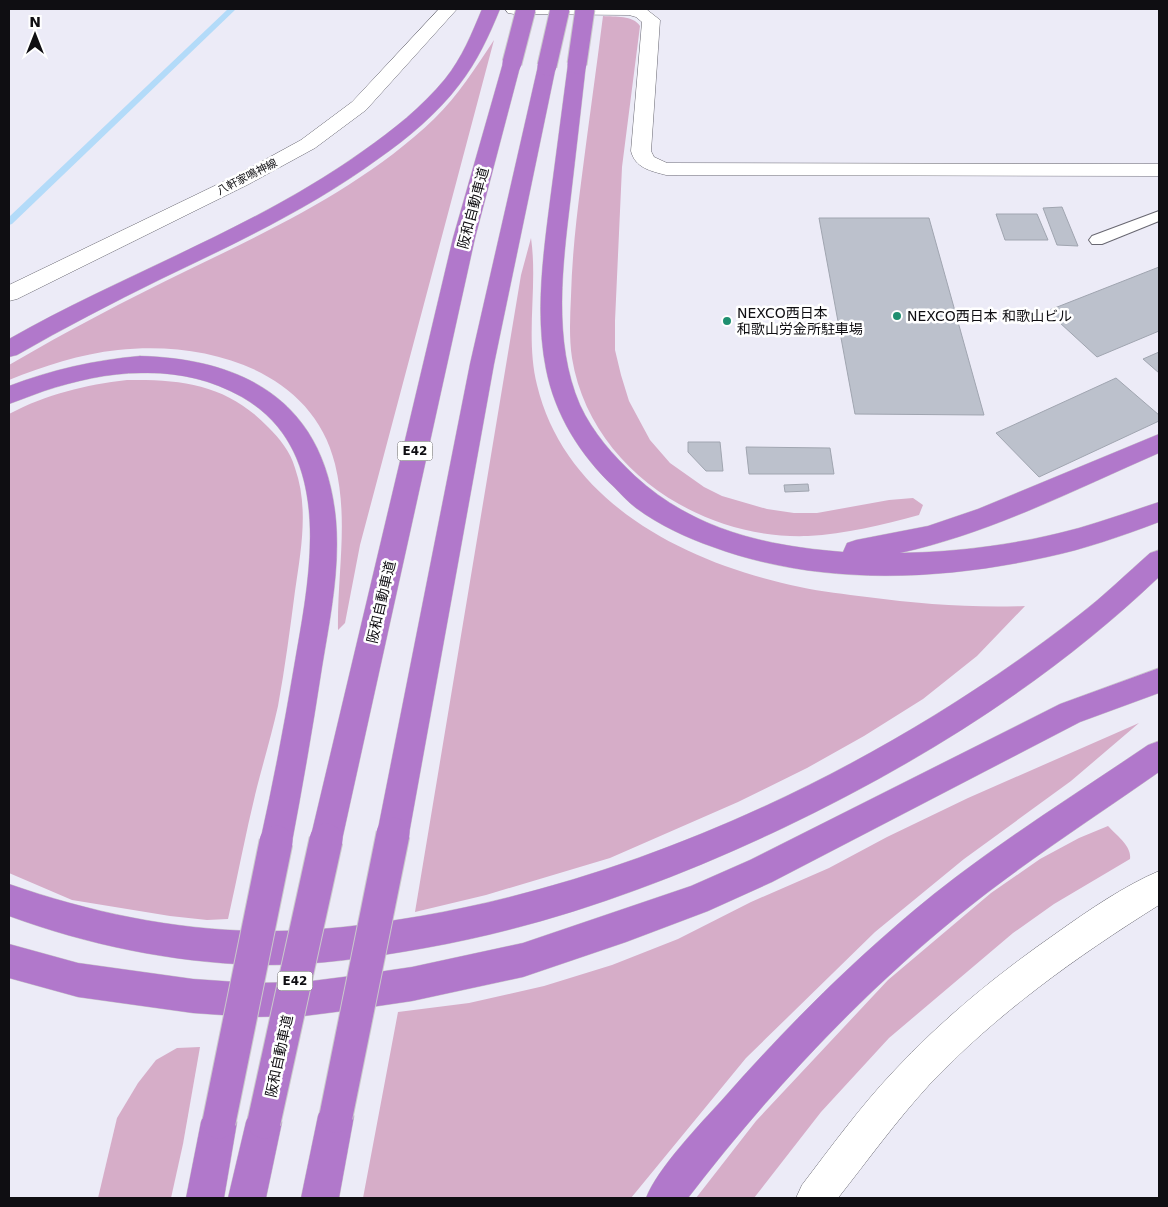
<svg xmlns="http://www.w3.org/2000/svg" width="1168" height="1207" font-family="'DejaVu Sans','Noto Sans JP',sans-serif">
<rect width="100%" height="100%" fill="#ecebf7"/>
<g fill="#d6adc8">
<path d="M603,16C615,17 633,15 640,26L622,167L615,321V350L621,375L629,401L650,440L670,463L704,487L722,496L767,509L794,513H817L889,500L913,498L923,505L919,515C882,525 846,534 808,536C701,540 590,468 572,358C569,338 570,317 571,296C572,258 576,221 581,183C588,127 596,72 603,16Z"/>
<path d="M494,40L360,545L345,623L338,630C337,573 349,521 335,464C312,369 204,340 118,350C80,354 44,366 9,380V365C67,331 126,300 186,271C273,229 364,186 434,119C458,96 476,67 494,40Z"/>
<path d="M531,238C538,287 525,336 537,385C566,505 689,564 800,587C822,592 845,594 867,597C920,604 972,608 1025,606L977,656L923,699L864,736L807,768L738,802L610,858L486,895L415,912L521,275Z"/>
<path d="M127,380C183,379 228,385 268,427C280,439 290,451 295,468C309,508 301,550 295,591C290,629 285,668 278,706C272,733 264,760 257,787C246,831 238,875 228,919L207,920L170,916L72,900L9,873V414C47,394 85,385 127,380Z"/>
<path d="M1139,723L1071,781L964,859L875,932L746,1058L631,1198H363L398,1012L469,1003L544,986L612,965L678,939L751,902L829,868L887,837L968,798Z"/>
<path d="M1108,826C1116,835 1132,846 1130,859L1054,904L1013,933L889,1038L821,1112L754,1198H696L756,1121L888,980L991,893L1040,859L1079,838Z"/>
<path d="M200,1047L183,1144L171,1198H98L117,1118L138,1083L156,1060L177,1048Z"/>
</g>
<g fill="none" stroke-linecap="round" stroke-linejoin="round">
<path fill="#b3dbf9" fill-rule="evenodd" d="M228,9H236L12,224L9,225V217Z"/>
</g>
<g fill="#bcc1cc" stroke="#a0a5b0">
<path d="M1062,207L1078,246L1057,245L1043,208Z"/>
<path d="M996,214H1037L1048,240H1005Z"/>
<path d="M819,218H929L984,415L855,414Z"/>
<path d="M1159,267V331L1097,357L1047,311Z"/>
<path d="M1159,352V373L1143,359Z"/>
<path d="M1116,378L1159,415V421L1039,477L996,433Z"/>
<path d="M688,442H720L723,471H706L688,452Z"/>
<path d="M746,447L830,448L834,474H749Z"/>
<path d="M808,484L809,491L785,492L784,485Z"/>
</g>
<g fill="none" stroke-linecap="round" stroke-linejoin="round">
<defs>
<path id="service" d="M1159,211V221L1102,244H1092L1089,240L1092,236Z"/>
<g id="minor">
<path d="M505,9H646L660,20L651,151L654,157L667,163L1159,164V176L666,175C651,171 635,168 631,151L642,22L636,17L629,15L514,14L508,13Z"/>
<path d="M1159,871V905C1076,957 996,1014 929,1085C896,1121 868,1160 838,1198H796L802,1185C831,1147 860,1107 893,1072C942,1019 999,973 1058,932C1089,910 1124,886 1159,871Z"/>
</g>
<path id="secondary" d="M439,9H457L366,110L315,148L249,184L17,299L9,301V285L235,176L301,140L352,102Z"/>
<g id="motorway">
<path d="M482,9H500C489,36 477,62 459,85C437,114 408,138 378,159C311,208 236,243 161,279C112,303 64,328 17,355L9,357V339C125,273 254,229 363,151C393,130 422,107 445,79C462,58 472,33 482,9Z"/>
<path d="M512,58L518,59L521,63L475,238L342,840L337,851L326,855L315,851L310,840L453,238L503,63L506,59Z"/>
<path d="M577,59L583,60L586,64C581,108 576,152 571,195C563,263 552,340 580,405C593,433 613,455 635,476C694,530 766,546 843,552L847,543L856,540L928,526L978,509L1159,434V453C1074,490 991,533 900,553C960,552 1021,544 1079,528C1106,520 1132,511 1159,502V522C1122,536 1085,549 1047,557C938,581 819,586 713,547C687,538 659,525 636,508C628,502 621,494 614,487C580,455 555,415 546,369C535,314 543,256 550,201C556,155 562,110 568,64L571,60Z"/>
<path d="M547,61L553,62L556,66L494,364L409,834L404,845L393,849L382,845L377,834L470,364L538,66L541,62Z"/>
<path d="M140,356C249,359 326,405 336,521C340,570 330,619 322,667C313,726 303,784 292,842L287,853L276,857L265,853L260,842C273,784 284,726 294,667C309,579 338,452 242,397C210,379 177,372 141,373C108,373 75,381 44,391C32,395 21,400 9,404V386C51,370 94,360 140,356Z"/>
<path d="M1159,550V577C1049,682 919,763 783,828C669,882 549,926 425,948C369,958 312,966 255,965C171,962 88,945 9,916V884C89,912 174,930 259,931C314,932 368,925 421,916C655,875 892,761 1079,615C1104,596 1126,574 1150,553Z"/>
<path d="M1159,668V693L1080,722L772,882L708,911L626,942L523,977L412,1001L351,1010L304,1016L251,1017L193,1013L78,997L9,978V944L78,963L193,979L251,983L304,982L351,976L412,967L523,943L691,886L750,860L1060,704Z"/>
<path d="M1159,741V772C1092,819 1023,863 959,915C858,997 767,1095 688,1198H646C657,1169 700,1124 722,1100C787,1026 857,956 934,894C1002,840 1076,794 1148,745Z"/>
<path d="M336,1098L349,1103L354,1116L339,1198H301L318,1116L323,1103Z"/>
<path d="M219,1104L232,1109L237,1122L224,1198H186L201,1122L206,1109Z"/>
<path d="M264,1104L277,1109L282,1122L266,1198H228L246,1122L251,1109Z"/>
</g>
</defs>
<use href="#service" stroke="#686771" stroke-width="2"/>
<use href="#minor" stroke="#686771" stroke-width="1"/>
<use href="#secondary" stroke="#686771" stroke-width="1"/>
<use href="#motorway" stroke="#cacacb" stroke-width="1"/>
<use href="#service" fill="#fff" fill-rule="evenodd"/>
<use href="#minor" fill="#fff" fill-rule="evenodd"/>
<use href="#secondary" fill="#fff" fill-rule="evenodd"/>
<use href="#motorway" fill="#b178cb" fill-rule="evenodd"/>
<defs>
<g id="motorway-bridge-far1">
<path d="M512,63L526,9"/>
<path d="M577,64L585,9"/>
<path d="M547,66L560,9"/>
</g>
<g id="motorway-bridge">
<path d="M336,1116L393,834"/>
<path d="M219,1122L276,842"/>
<path d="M264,1122L326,840"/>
</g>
</defs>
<use href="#motorway-bridge-far1" stroke="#cacacb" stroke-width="21" stroke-linecap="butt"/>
<use href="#motorway-bridge" stroke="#cacacb" stroke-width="35" stroke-linecap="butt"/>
<use href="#motorway-bridge-far1" stroke="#b178cb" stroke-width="19"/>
<use href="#motorway-bridge" stroke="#b178cb" stroke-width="33"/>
</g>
<g fill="#1f8f70" stroke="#fff" stroke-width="2">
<circle cx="897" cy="316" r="5"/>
<circle cx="727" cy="321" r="5"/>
</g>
<g text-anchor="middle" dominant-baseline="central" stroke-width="5" stroke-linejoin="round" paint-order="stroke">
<g font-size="11" fill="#0f0e12" stroke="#fff">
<text transform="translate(247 177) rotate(-27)">八軒家鳴神線</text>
</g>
<g fill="#fff" stroke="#575659" stroke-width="1">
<rect x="397.5" y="441.5" width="35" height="19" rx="4"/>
<rect x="277.5" y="971.5" width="35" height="19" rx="4"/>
</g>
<g font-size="12" font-weight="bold" fill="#0f0e12">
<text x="415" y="451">E42</text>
<text x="295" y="981">E42</text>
</g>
<g font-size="14" fill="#0f0e12" stroke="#fff">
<text transform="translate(473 208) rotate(-75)">阪和自動車道</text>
<text transform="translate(381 602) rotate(-77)">阪和自動車道</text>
<text transform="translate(279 1056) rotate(-78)">阪和自動車道</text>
</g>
<g font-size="14" fill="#0f0e12" stroke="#fff" text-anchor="start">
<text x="737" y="313">NEXCO西日本<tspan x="737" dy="16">和歌山労金所駐車場</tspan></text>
<text x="907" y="316">NEXCO西日本 和歌山ビル</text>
</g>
</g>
<rect width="1168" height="1207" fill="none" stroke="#0f0e12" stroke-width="20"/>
<g transform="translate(35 35)" stroke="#ffffff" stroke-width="4" paint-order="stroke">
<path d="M0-4L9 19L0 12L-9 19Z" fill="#0f0e12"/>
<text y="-8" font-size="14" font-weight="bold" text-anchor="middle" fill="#0f0e12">N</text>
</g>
</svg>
